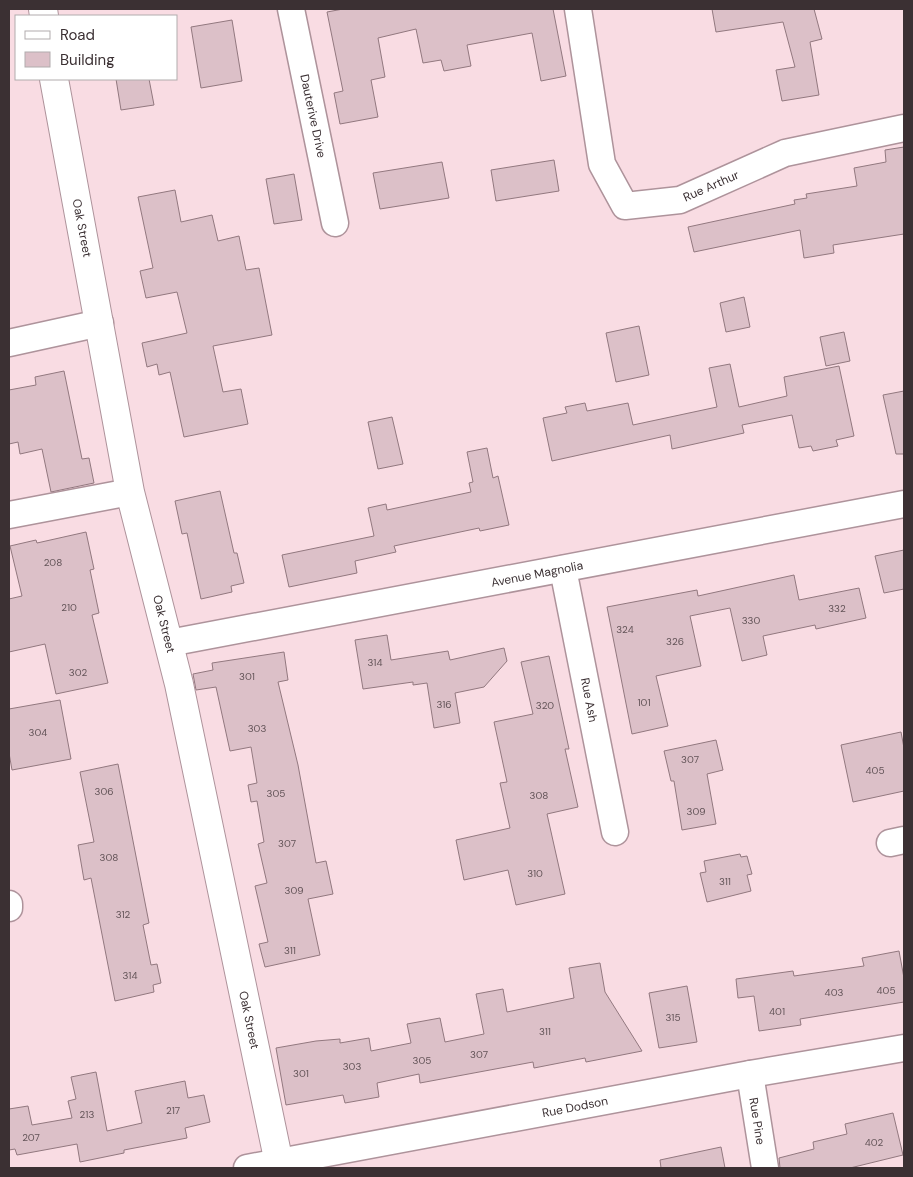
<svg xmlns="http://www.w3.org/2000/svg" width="913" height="1177" font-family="'DM Sans',sans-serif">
<rect width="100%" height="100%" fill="#f9dce3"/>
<g fill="#dcc0c8" stroke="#92787f">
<path d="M343,9H553L566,76L541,81L532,33L467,45L471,66L444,71L441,60L423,63L416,29L378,38L385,77L371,80L378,117L340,124L334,93L343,91L327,12Z"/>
<path d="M712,9H814L822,39L810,42L819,95L782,101L776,70L795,67L783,22L716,32Z"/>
<path d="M232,20L242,81L201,88L191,27Z"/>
<path d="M116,79H149L154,105L121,110Z"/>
<path d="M904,147V234L833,245L834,253L804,258L800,230L694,252L688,227L795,204L794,200L807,198L806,194L857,186L854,168L886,162L885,150Z"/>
<path d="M554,160L559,191L496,201L491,170Z"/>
<path d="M442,162L449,198L380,209L373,173Z"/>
<path d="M294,174L302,220L274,224L266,179Z"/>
<path d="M175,190L181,222L212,215L218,241L239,236L246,270L259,268L272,335L213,346L223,392L241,389L248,424L184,437L170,372L159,375L157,364L147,367L142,343L187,333L177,292L146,298L140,271L153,268L138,197Z"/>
<path d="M744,297L750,327L726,332L720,303Z"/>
<path d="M639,326L649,375L616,382L606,333Z"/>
<path d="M844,332L850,361L826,366L820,337Z"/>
<path d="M730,364L739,407L787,396L784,377L839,366L854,436L836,440L838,446L813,451L811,446L799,448L792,415L742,425L744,433L672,449L670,435L552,461L543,418L567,413L565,407L585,403L587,411L628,403L633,425L717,407L709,368Z"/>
<path d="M64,371L82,459L89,458L94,483L51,492L42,449L20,454L18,442L9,444V390L36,385L35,377Z"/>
<path d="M904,391V454H896L883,395Z"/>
<path d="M392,417L403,464L378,469L368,422Z"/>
<path d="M487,448L493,478L498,476L509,525L480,531L479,528L394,546L396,552L355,561L357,573L289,587L282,555L374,536L368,508L386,504L387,510L471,492L469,483L473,482L467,452Z"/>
<path d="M220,491L234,553H237L244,583L231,586L232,592L201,599L187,533L182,534L175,501Z"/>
<path d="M86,532L94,569L90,570L99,613L92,615L108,683L56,694L45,644L9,652V599L22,596L10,546L36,540L37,543Z"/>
<path d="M904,550V589L884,593L875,556Z"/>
<path d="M794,575L799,600L859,588L866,618L816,629L815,625L763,636L767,655L742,661L730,608L690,616L701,666L656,676L668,726L632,734L607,607L697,590L698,596Z"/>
<path d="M387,635L391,660L448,651L450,660L504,648L507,661L484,687L455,693L460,723L434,728L427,683L413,685V682L363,689L355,640Z"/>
<path d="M284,652L288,680L278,682L298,765L316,863L326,861L333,894L308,899L320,955L265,967L259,944L268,942L255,886L267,883L258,844L264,842L257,801L251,802L248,785L257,783L251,747L230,751L216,687L196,690L193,674L213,670L212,663Z"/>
<path d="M549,656L569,749H565L578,807L547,814L565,894L516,905L508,870L464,880L456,840L510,828L500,783L507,782L494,722L533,714L521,662Z"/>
<path d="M60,700L71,759L12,770L9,753V709Z"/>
<path d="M901,732L904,748V791L853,802L841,745Z"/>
<path d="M716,740L723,770L707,774L716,824L682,830L674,781H671L664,751Z"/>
<path d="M118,764L149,923L143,925L151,965L157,964L161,983L153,985L154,992L115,1001L91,878L84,880L78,845L94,842L80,772Z"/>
<path d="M740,854L741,857L747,856L752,874L747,875L751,891L707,902L700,873L706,872L704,861Z"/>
<path d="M899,951L904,978V1002L800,1019L801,1025L759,1031L754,996L738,998L736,979L793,971L794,976L864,966L862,958Z"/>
<path d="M600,963L605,992L642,1051L586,1062L585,1058L534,1068L533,1062L420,1083L419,1074L377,1083L379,1097L345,1103L343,1095L286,1105L276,1048L316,1041L340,1039V1043L369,1038L371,1051L411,1043L407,1024L440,1018L445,1042L484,1034L476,994L503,989L507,1012L574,998L569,968Z"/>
<path d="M687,986L697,1042L659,1048L649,993Z"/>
<path d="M96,1072L107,1131L142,1123L135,1091L185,1081L188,1098L204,1095L210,1122L185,1128L187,1138L124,1150V1153L80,1162L77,1144L17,1155L15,1149L9,1150V1109L28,1106L32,1125L72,1118L68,1101L76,1099L71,1077Z"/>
<path d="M893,1113L903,1155L850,1168H780L779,1158L814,1149L813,1142L847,1134L845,1124Z"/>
<path d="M721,1147L725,1168H661L660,1160Z"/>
</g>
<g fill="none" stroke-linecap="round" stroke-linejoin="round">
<defs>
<g id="minor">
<path d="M291,9L335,223"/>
<path d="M578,9L602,164L625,206L680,200L785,153L904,128"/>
<path d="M9,343L100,323"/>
<path d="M9,515L130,492"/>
<path d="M563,569L615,832"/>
<path d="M169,643L904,504"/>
<path d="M890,843L904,840"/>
<path d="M9,904V908"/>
<path d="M750,1074L765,1168"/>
<path d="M247,1168L750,1074L904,1048"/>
</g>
<g id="secondary">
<path d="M43,9L44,16"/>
<path d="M54,79L130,492L179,684L280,1168"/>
</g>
</defs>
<use href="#minor" stroke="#ae939b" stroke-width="29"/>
<use href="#secondary" stroke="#ae939b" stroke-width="30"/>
<use href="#minor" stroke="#fff" stroke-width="26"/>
<use href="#secondary" stroke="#fff" stroke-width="28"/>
</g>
<g text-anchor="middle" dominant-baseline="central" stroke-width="4" stroke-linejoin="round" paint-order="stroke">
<g font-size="10" fill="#635458">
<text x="53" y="562">208</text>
<text x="69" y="607">210</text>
<text x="837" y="608">332</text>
<text x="751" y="620">330</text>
<text x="625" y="629">324</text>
<text x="675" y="641">326</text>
<text x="375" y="662">314</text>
<text x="78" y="672">302</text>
<text x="247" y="676">301</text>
<text x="644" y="702">101</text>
<text x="444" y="704">316</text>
<text x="545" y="705">320</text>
<text x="257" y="728">303</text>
<text x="38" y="732">304</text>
<text x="690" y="759">307</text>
<text x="875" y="770">405</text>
<text x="104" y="791">306</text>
<text x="276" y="793">305</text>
<text x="539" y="795">308</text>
<text x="696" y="811">309</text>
<text x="287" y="843">307</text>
<text x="109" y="857">308</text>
<text x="535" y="873">310</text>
<text x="725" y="881">311</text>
<text x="294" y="890">309</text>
<text x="123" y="914">312</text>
<text x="290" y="950">311</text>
<text x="130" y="975">314</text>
<text x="886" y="990">405</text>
<text x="834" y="992">403</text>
<text x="777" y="1011">401</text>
<text x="673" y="1017">315</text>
<text x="545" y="1031">311</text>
<text x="479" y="1054">307</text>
<text x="422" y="1060">305</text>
<text x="352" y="1066">303</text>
<text x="301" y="1073">301</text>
<text x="173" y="1110">217</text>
<text x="87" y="1114">213</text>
<text x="31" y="1137">207</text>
<text x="874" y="1142">402</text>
</g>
<g font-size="12" fill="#3b3033" stroke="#fff">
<text transform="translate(313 116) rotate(78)">Dauterive Drive</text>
<text transform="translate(711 186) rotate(-24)">Rue Arthur</text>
<text transform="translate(82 228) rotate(79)">Oak Street</text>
<text transform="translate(537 574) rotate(-11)">Avenue Magnolia</text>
<text transform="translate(164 624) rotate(76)">Oak Street</text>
<text transform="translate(589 700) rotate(79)">Rue Ash</text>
<text transform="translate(249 1020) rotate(78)">Oak Street</text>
<text transform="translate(575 1107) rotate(-11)">Rue Dodson</text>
<text transform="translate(757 1121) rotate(81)">Rue Pine</text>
</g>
</g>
<rect width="913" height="1177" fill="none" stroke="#3b3033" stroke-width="20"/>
<rect x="15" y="15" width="162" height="65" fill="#ffffff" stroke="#b1acad"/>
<rect x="25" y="31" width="25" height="8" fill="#ffffff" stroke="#b1acad"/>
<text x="60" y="40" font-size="15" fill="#3b3033">Road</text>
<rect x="25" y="52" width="25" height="15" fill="#dcc0c8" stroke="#b1acad"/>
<text x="60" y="65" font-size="15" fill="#3b3033">Building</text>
</svg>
